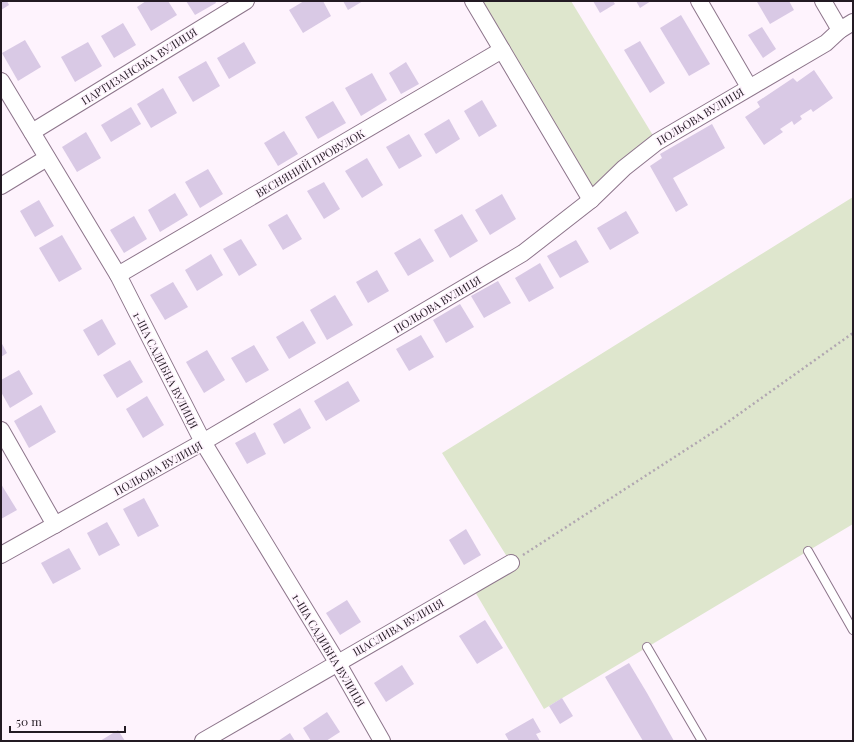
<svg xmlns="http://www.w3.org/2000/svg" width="854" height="742" font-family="'Playfair Display',serif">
<rect width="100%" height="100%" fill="#fef3fd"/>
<g fill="#dee6cd">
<path d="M473,1H571L657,142L591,200Z"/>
<path d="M853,197V524L544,709L471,585L511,563L442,453Z"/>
</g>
<g fill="#d9c9e5">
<path d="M1,1H7L9,5L1,10Z"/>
<path d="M146,1H168L177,15L151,31L137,7Z"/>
<path d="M186,1H215L216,3L195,15Z"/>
<path d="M304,1H323L331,16L303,33L289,10Z"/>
<path d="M343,1H363L348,10Z"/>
<path d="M593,1H613L615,4L600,13Z"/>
<path d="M636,1H651L640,8Z"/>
<path d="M759,1H789L794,10L770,24L757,2Z"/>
<path d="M681,15L710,64L689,76L660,28Z"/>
<path d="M123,23L136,45L114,58L101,36Z"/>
<path d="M762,27L776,49L763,58L748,35Z"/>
<path d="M25,40L41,67L18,81L2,53Z"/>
<path d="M640,41L665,83L650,93L624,50Z"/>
<path d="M88,42L102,66L75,82L61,57Z"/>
<path d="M244,42L256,63L229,79L217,58Z"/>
<path d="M206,61L220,86L193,102L178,77Z"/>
<path d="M406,62L419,84L401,94L389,73Z"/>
<path d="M814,70L833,98L813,112L811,109L800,116L802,119L794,125L792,121L780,129L783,132L764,145L745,117L760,107L757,102L793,78L797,82Z"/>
<path d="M372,73L387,100L361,116L345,88Z"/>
<path d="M163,88L177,113L151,128L137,104Z"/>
<path d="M482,100L497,126L479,137L464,111Z"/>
<path d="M333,101L346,123L318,139L305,117Z"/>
<path d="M131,107L141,124L111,142L101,125Z"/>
<path d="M449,119L460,139L436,154L424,134Z"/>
<path d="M712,124L725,148L673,178L688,205L676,212L650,166L662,158L660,154Z"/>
<path d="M284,131L298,154L278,166L264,143Z"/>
<path d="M86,132L101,158L77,172L62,147Z"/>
<path d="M409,134L422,156L399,169L386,147Z"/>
<path d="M367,158L383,185L362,198L345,171Z"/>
<path d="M208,169L223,194L200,208L185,182Z"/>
<path d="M324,182L340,209L324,219L307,191Z"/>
<path d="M175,193L188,215L160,232L148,210Z"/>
<path d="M502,194L516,219L490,235L475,210Z"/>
<path d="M39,200L54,226L35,237L20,211Z"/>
<path d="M626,211L639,233L610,250L597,228Z"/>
<path d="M287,214L302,239L283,250L268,225Z"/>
<path d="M462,214L478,241L450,258L434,230Z"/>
<path d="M134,216L147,239L124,253L110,230Z"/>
<path d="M62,235L82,269L59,282L39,248Z"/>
<path d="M420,238L434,261L408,276L394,253Z"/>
<path d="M241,239L257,265L239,276L223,249Z"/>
<path d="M576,240L589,262L560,278L547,256Z"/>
<path d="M211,254L223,275L197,291L185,270Z"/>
<path d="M540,263L554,288L529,302L515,278Z"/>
<path d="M377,270L389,291L368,303L356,282Z"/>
<path d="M498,281L511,303L484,318L471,296Z"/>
<path d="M173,282L188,307L165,320L150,295Z"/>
<path d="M335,295L353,325L327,340L310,310Z"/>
<path d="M460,304L474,327L446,343L433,320Z"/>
<path d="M102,319L116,344L98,356L83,330Z"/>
<path d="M303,321L316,343L289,359L276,337Z"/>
<path d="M421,335L434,357L409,371L396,349Z"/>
<path d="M1,342L7,353L1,357Z"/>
<path d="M254,345L269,370L246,383L231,358Z"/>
<path d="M207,350L225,380L204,393L186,362Z"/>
<path d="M130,360L143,382L117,398L103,375Z"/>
<path d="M19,370L33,394L10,408L1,392V380Z"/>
<path d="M348,381L360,401L326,421L314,401Z"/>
<path d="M147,396L164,425L143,438L126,409Z"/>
<path d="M41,405L56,432L29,448L14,421Z"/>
<path d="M300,408L311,428L284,444L273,424Z"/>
<path d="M255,432L266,454L247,464L235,443Z"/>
<path d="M1,484L17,510L1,519Z"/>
<path d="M144,498L159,526L138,537L123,509Z"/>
<path d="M107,522L120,545L99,556L87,533Z"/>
<path d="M466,529L481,555L464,565L449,540Z"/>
<path d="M69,548L81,569L53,584L41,563Z"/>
<path d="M347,600L361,622L340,635L326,613Z"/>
<path d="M485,620L503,648L477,664L459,636Z"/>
<path d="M629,663L647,693L674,741H643L605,677Z"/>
<path d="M402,665L414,684L386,702L374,683Z"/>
<path d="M562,698L573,716L560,724L549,706Z"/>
<path d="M327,712L340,732L326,741H311L303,728Z"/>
<path d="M533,718L541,732L536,734L540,741H509L505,734Z"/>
<path d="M118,730L125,741H100Z"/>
<path d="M290,733L295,741H278Z"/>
</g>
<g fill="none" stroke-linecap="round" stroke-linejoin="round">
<defs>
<g id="lane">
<path d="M808,551L853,630"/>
<path d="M647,647L702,741"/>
</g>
<g id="street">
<path d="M473,1L591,200"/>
<path d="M699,1L749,87"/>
<path d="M823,1L840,30"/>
<path d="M1,81L118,275L203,442L337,662L382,741"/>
<path d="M32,132L246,1"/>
<path d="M1,186L47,158"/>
<path d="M118,275L502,50"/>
<path d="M1,430L55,525"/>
<path d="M1,555L203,442L523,253L591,200L624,168L657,142L826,43L840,30L853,22"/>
<path d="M203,741L511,563"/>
</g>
</defs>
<use href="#lane" stroke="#8d758b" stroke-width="10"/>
<use href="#street" stroke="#8d758b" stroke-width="18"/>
<path stroke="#b1a7b1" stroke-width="2.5" stroke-dasharray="2 3" stroke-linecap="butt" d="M523,555L718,429L853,333"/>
<use href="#lane" stroke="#fff" stroke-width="8"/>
<use href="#street" stroke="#fff" stroke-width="16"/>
</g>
<g text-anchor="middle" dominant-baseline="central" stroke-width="3" stroke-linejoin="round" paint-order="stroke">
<g font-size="11" fill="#231a23" stroke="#fef3fd">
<text transform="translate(139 66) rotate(-32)">ПАРТИЗАНСЬКА ВУЛИЦЯ</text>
<text transform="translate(700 116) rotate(-31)">ПОЛЬОВА ВУЛИЦЯ</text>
<text transform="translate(310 163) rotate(-30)">ВЕСНЯНИЙ ПРОВУЛОК</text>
<text transform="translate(437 304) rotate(-31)">ПОЛЬОВА ВУЛИЦЯ</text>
<text transform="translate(166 370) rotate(63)">1-ША САДИБНА ВУЛИЦЯ</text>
<text transform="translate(158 468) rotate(-29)">ПОЛЬОВА ВУЛИЦЯ</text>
<text transform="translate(398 627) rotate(-30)">ЩАСЛИВА ВУЛИЦЯ</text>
<text transform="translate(329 650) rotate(59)">1-ША САДИБНА ВУЛИЦЯ</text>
</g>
</g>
<rect width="854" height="742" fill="none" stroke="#231a23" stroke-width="4"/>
<path d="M10 726v6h115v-6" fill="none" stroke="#231a23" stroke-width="2"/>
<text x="16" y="726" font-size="12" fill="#231a23" stroke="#fef3fd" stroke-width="3" paint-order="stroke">50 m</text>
</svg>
